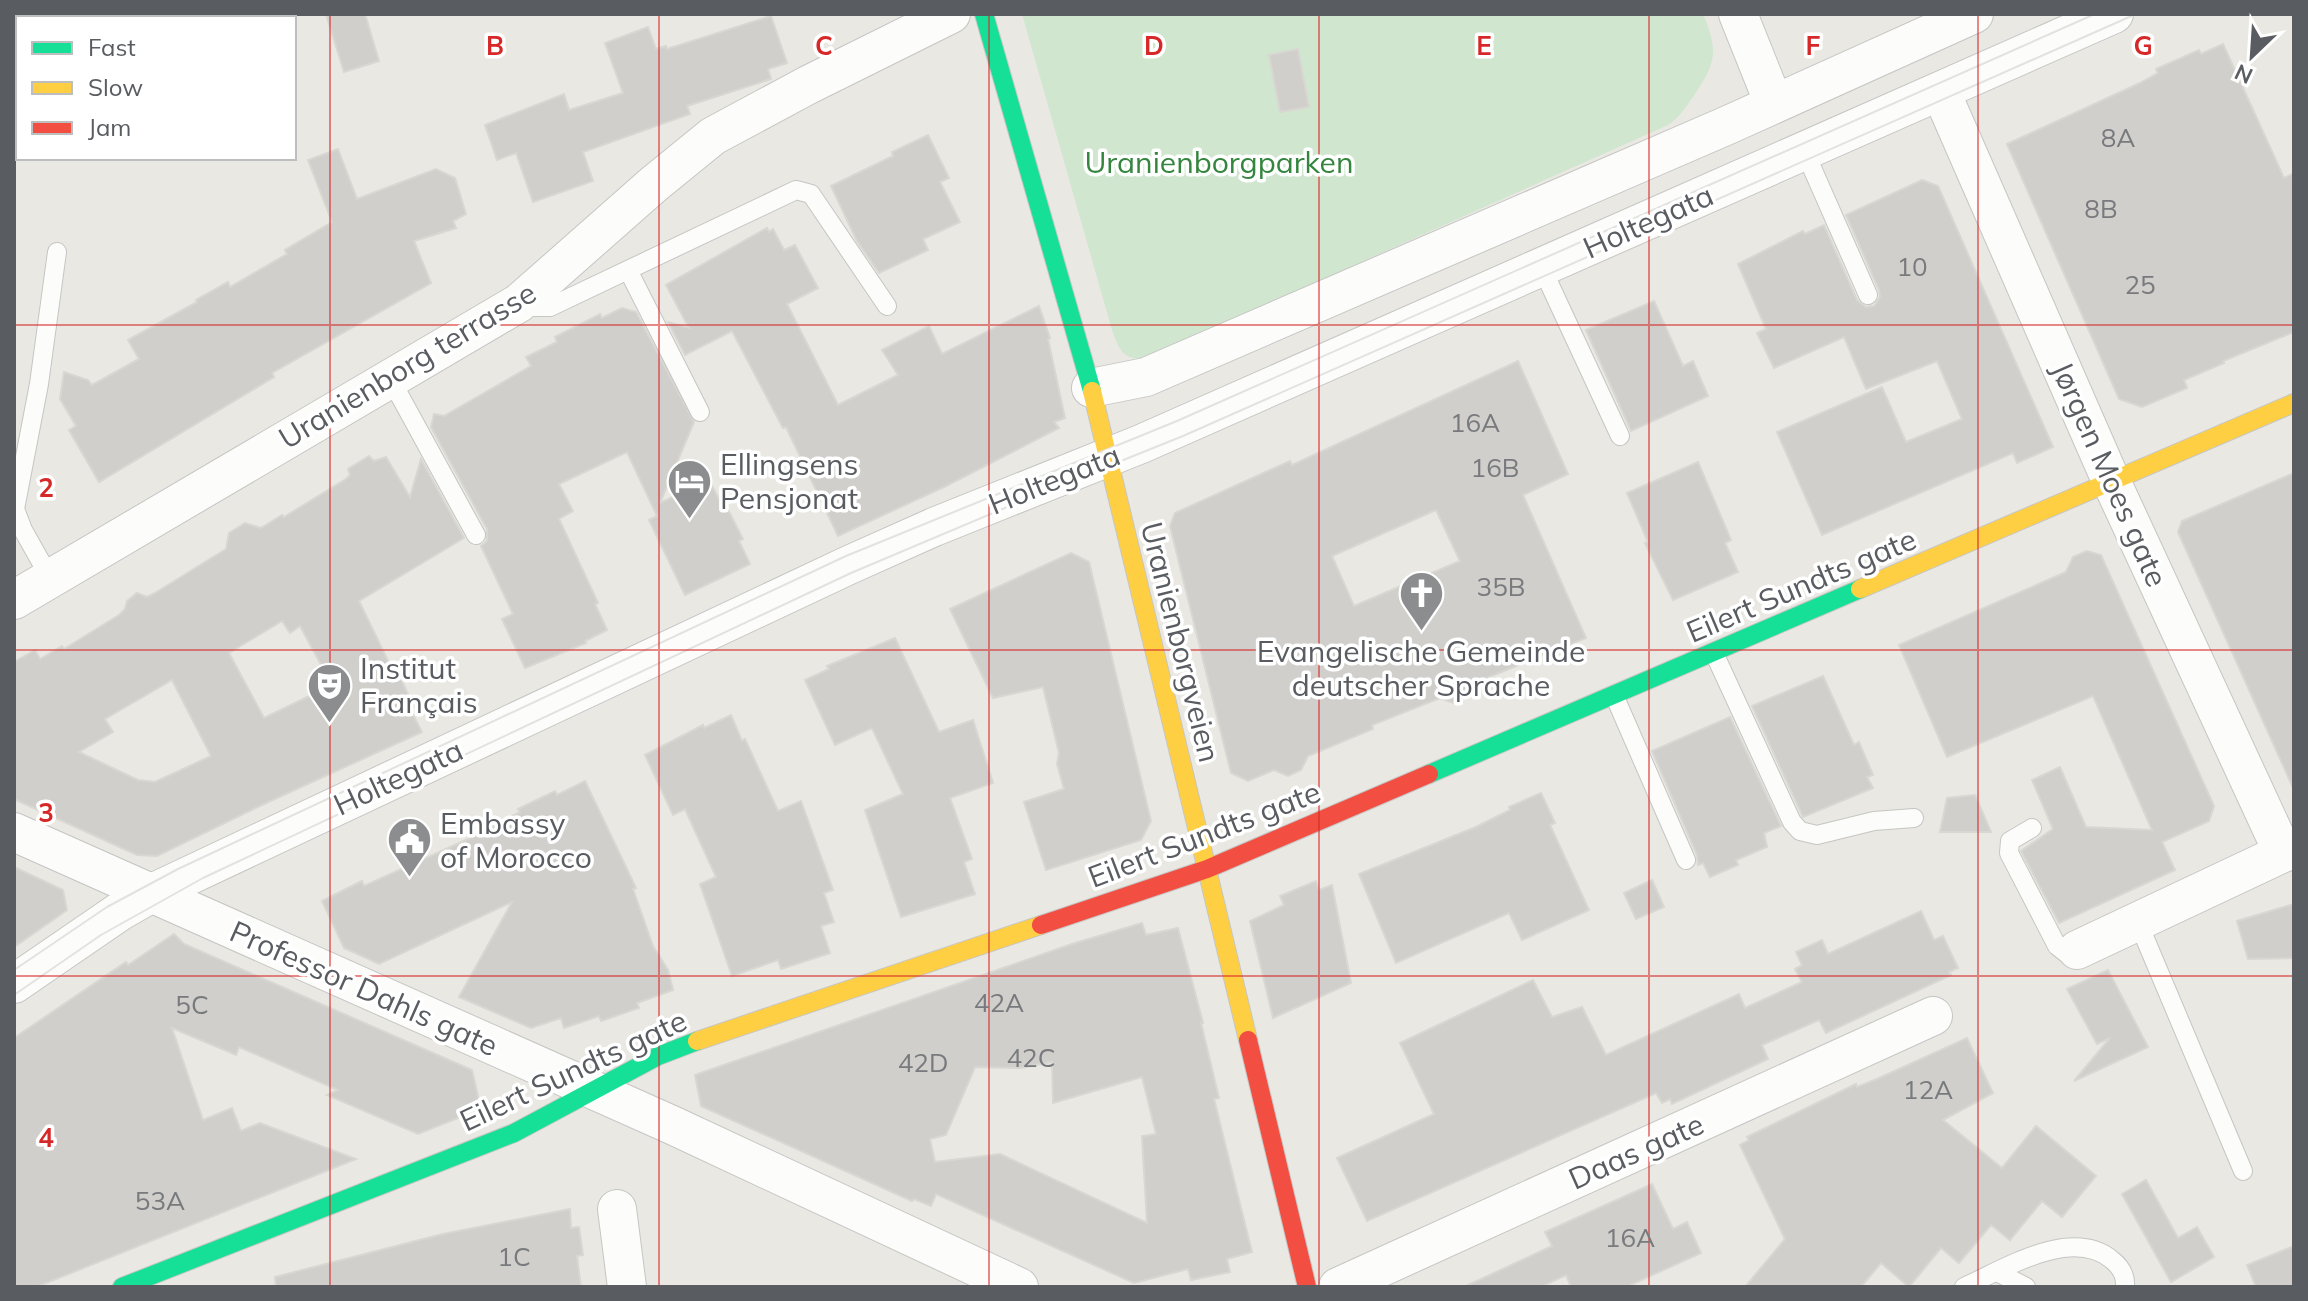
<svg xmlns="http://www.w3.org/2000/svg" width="2308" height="1301" font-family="Mulish,sans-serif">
<rect width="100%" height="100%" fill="#e9e8e3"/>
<path fill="#d0e6cf" d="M1022,14H1703C1719,52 1716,63 1693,97C1685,108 1679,118 1668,125L1146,358C1123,361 1119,349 1112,330Z"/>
<g fill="#d0cfcc" stroke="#d8d7d2" stroke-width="2" fill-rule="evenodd">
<path d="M326,14H365L379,61L344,72Z"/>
<path d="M771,16L787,63L768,69L771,79L687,106L690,114L583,152L593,181L533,202L516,153L497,160L485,125L564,94L569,110L623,93L605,43L648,27L656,49L666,46L667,49Z"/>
<path d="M2223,44L2284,178L2294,173V332L2223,361L2224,363L2184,380L2187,388L2142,407L2119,399L2007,144L2140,83L2158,73L2156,69L2199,50L2201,54Z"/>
<path d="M1298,49L1309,107L1280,112L1269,55Z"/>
<path d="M928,135L949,178L940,182L960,222L923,239L928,250L879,273L857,241L831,186L893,156L892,152Z"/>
<path d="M338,149L357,199L436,169L455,178L466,214L453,221L456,228L414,241L431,283L272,373L274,377L99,482L69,430L76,426L60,399L64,372L88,380L92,385L139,359L128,340L197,302L196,300L228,282L230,287L287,254L285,250L332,222L308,160Z"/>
<path d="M1922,180L1938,186L2053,447L2017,463L2013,453L1822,535L1777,432L1882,387L1906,442L1962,419L1937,361L1866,389L1844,337L1774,368L1757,333L1766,329L1738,264L1803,231L1805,234L1824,225L1857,300L1866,307L1874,306L1880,297L1879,290L1846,215Z"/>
<path d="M767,228L769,232L773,229L784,250L795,245L818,288L787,304L838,405L898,375L882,350L929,326L942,354L1039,306L1050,338L1048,339L1065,418L1054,422L1059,428L946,486L838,536L786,427L783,428L732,331L685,355L668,322L689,328L666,285Z"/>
<path d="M1654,301L1683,366L1693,361L1708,396L1631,431L1586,330Z"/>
<path d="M622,308L636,312L694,422L660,503L709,480L719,499L722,498L743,539L739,541L750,564L685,595L649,520L657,516L627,452L559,484L573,511L559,519L598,603L595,604L607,630L585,641L586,643L525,668L502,619L513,614L481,546L487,541V529L431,427L434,414L444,416L531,366L526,357L557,342L555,337L600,314L602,318Z"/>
<path d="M1518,361L1568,474L1523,495L1586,638L1469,685L1464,698L1453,703L1440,698L1372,725L1373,729L1308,756L1301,770L1288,776L1274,770L1248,781L1231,773L1170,526L1175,513L1290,461L1292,465ZM1436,510L1460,561L1354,606L1332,556Z"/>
<path d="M369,456L374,461L386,457L410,497L421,459L464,538L359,601L391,667L395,666L414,707L410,709L422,732L266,803L157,856L137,855L14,799V662L35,650L40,659L62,646L64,649L119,615L125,609L127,601L137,593L147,597L155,593L226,549L229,533L245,523L261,528L282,515L284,517L346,479L350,475L348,469ZM282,621L290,633L300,626L332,685L264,718L229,653ZM172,680L211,756L155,782L138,780L79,752L113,732L105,719Z"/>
<path d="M1698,462L1731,540L1725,543L1738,572L1673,600L1645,543L1648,542L1627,493Z"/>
<path d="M2294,473V790L2178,532L2182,521Z"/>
<path d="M2087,551L2101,555L2214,806L2209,821L2162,842L2175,870L2059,923L2021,851L2053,829L2032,780L2060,767L2086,827L2152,830L2093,696L1947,757L1899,645L2066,572L2073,557Z"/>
<path d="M1071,553L1089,562L1151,821L1141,840L1046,870L1024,802L1064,789L1057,764L1059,753L1043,687L993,698L950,609Z"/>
<path d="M895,638L939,732L973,720L993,783L950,798L972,859L964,862L975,894L901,917L865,810L903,794L872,728L835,745L805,680L829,669L827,666Z"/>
<path d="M1823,676L1854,745L1859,742L1873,775L1867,777L1873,788L1803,817L1752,706Z"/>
<path d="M731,715L742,741L745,739L778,811L801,801L833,890L824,893L834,922L821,926L830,953L781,969L778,960L732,976L700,884L716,877L685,809L673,815L645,755L703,725L704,728Z"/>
<path d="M1730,717L1781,826L1764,833L1767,847L1736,860L1738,865L1710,877L1703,863L1698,865L1697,855L1652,751Z"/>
<path d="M585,781L636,888L633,889L653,946L668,970L673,990L637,1003L639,1008L601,1021L599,1016L564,1028L561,1018L531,1028L459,997L512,902L379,964L344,948L322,901L362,881L364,886L477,835L520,812L518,809L555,791L557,795Z"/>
<path d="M1541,793L1555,823L1550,825L1589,910L1522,940L1509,913L1396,963L1359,874L1476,827L1510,810L1509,807Z"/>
<path d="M1975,795L1991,832H1940L1947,798Z"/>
<path d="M14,867L63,890L67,910L14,947Z"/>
<path d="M1652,880L1664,907L1636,919L1624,893Z"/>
<path d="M1316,881L1319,890L1332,885L1351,983L1273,1018L1250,921L1284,905L1280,896Z"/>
<path d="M2294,904V958L2248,959L2237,921Z"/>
<path d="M1921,911L1934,940L1943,936L1958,968L1949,972L1951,975L1826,1033L1819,1020L1762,1045L1768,1059L1672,1104L1670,1099L1662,1103L1656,1093L1367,1221L1337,1158L1434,1114L1400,1043L1533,980L1552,1017L1582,1007L1606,1055L1739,994L1745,1008L1802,982L1795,969L1802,965L1796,952L1822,940L1828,954Z"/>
<path d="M1142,923L1146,935L1178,928L1203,1023H1201L1219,1098L1214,1099L1252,1252L1227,1259L1230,1272L1191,1280L1188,1269L1134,1283L936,1194L931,1206L914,1199L912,1201L701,1106L695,1075L1072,944ZM1052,1062L1053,1103L1142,1077L1156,1134L1142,1136L1147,1223L1000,1154L935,1162L930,1139L946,1135L975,1067L1021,1068Z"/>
<path d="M174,934L184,944L472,1070L481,1109L418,1134L327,1095L338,1090L239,1047L236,1055L172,1028L203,1120L232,1108L241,1131L260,1123L356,1159L36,1287H14V1038L126,962L128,965Z"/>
<path d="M2108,970L2148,1047L2074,1081L2110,1038L2097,1044L2067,989Z"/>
<path d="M1967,1038L1993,1093L1943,1120L2002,1168L2036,1126L2096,1176L2062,1217L2042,1201L2010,1240L1991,1225L1959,1263L1941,1248L1909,1287L1881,1263L1861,1287H1745L1785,1239L1740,1145L1749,1140L1747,1137L1856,1084L1857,1087L1877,1079Z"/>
<path d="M2146,1180L2178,1238L2197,1227L2214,1257L2171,1282L2122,1194Z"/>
<path d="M1652,1184L1673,1229L1687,1222L1701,1253L1626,1287H1571L1566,1275L1541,1287H1464L1552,1246L1545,1232Z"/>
<path d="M570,1209L571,1228L579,1227L583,1255L577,1256L581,1287H276L275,1277L443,1234Z"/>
<path d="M2294,1246V1287H2256L2247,1265Z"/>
</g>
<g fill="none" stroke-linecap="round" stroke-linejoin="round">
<defs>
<g id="lane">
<path d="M1805,152L1868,295"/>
<path d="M1542,268L1620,436"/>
<path d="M628,270L700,412"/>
<path d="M521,303L535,307H550L796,190L811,194L887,306"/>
<path d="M390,378L476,535"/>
<path d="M50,578L23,530L15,509L39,384L57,252"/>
<path d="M1714,653L1792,822L1800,831L1817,835L1874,821L1914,818"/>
<path d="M1614,695L1686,860"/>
<path d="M2032,828L2010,841L2009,853L2057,946L2066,953L2077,950"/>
<path d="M2138,922L2243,1171"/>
<path d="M1997,1272L2026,1287"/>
<path d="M1964,1287C2004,1269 2072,1226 2112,1260C2121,1267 2126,1276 2125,1287"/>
</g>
<g id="street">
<path d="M1738,14L1774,104"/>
<path d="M1941,92L2112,483L2283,853"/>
<path d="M1091,388L1146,377L1728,125L1974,14"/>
<path d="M14,600L519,303L654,184L713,136L808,85L951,14"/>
<path d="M14,832L672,1125L1019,1287"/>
<path d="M2077,950L2283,853L2294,850"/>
<path d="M14,984L119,912L152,893L849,565L934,527L1141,444L2114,14"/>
<path d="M617,1209L627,1287"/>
<path d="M1338,1287L1933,1016"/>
</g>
<g id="fast">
<path d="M984,14L1092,391"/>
<path d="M1429,774L1860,589"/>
<path d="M122,1287L514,1133L658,1056L697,1041"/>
</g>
<g id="slow">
<path d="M1092,391L1248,1040"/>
<path d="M1860,589L2294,403"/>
<path d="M697,1041L1041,925"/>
</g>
<g id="jam">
<path d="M1041,925L1207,869L1429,774"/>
<path d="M1248,1040L1307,1287"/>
</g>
</defs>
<use href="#lane" stroke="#c5c5c4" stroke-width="20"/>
<use href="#street" stroke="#c5c5c4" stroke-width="40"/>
<use href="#fast" stroke="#c6c6c5" stroke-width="20"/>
<use href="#slow" stroke="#c6c6c5" stroke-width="20"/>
<use href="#jam" stroke="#c6c6c5" stroke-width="20"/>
<use href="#lane" stroke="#fcfcfb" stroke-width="18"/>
<use href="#street" stroke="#fcfcfb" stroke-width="38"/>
<use href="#fast" stroke="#16e098" stroke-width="18"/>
<use href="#slow" stroke="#ffcf43" stroke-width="18"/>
<use href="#jam" stroke="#f24e42" stroke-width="18"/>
<g stroke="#e2e2e1" stroke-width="2">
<path d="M14,970L107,907L178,869L846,556L1177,421L2095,14"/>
<path d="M14,995L101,935L203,878L851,573L1019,502L1183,436L2136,14"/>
</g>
</g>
<path fill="none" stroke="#d62828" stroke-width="2" stroke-opacity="0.55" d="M330,14V1287M659,14V1287M989,14V1287M1319,14V1287M1649,14V1287M1978,14V1287M14,325H2294M14,650H2294M14,976H2294"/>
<defs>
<symbol id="hotel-pin" viewBox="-11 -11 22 30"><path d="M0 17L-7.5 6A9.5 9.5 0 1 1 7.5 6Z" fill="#8b8d8e" stroke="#fff"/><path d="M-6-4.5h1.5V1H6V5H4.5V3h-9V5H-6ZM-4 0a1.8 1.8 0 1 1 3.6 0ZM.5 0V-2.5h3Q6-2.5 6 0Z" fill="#fff"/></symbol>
<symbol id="church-pin" viewBox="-11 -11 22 30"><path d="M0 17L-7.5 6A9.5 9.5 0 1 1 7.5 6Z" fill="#8b8d8e" stroke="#fff"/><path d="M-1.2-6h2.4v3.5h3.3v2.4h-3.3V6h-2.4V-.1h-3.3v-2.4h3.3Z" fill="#fff"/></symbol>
<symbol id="theatre-pin" viewBox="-11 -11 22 30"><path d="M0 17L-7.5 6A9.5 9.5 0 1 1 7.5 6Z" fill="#8b8d8e" stroke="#fff"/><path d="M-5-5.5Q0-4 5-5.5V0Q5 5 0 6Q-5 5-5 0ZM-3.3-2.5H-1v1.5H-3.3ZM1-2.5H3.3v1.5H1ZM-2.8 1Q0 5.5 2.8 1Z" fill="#fff"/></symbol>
<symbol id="civic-pin" viewBox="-11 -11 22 30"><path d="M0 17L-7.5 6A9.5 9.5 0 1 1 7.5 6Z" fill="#8b8d8e" stroke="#fff"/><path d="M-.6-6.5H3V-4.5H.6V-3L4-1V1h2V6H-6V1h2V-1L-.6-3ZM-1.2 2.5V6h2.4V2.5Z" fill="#fff"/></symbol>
</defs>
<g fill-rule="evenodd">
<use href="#hotel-pin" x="664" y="456" width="51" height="69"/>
<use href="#church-pin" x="1396" y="568" width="51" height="69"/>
<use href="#theatre-pin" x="304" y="660" width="51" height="69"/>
<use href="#civic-pin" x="384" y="814" width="51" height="69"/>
</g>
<g text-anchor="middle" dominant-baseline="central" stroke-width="7" stroke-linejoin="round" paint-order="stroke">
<g font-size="26" fill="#787a7d">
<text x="2118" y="137">8A</text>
<text x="2101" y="208">8B</text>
<text x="1912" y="266">10</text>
<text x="2140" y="284">25</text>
<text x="1475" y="422">16A</text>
<text x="1495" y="467">16B</text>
<text x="1501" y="586">35B</text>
<text x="999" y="1002">42A</text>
<text x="192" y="1004">5C</text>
<text x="1031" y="1057">42C</text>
<text x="923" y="1062">42D</text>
<text x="1928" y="1089">12A</text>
<text x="160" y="1200">53A</text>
<text x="1630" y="1237">16A</text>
<text x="514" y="1256">1C</text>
</g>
<g font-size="30" fill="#34853e" stroke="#fff">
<text x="1219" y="162">Uranienborgparken</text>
</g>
<g font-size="30" fill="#595c61" stroke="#fff">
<text transform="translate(1648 221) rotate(-24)">Holtegata</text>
<text transform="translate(407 365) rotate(-31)">Uranienborg terrasse</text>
<text transform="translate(2110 474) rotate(66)">Jørgen Moes gate</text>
<text transform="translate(1054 479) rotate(-22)">Holtegata</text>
<text transform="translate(1801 585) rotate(-23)">Eilert Sundts gate</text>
<text transform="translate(1181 642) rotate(76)">Uranienborgveien</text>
<text transform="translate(398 777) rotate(-25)">Holtegata</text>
<text transform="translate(1204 834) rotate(-21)">Eilert Sundts gate</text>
<text transform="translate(364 988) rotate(24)">Professor Dahls gate</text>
<text transform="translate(573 1070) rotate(-25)">Eilert Sundts gate</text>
<text transform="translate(1636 1151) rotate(-24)">Daas gate</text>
</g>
<g font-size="30" fill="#595c61" stroke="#fff" text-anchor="start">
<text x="720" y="464">Ellingsens<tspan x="720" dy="34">Pensjonat</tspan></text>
<text x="1421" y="651" text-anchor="middle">Evangelische Gemeinde<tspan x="1421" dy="34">deutscher Sprache</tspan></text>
<text x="360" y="668">Institut<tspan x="360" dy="34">Français</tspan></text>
<text x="440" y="823">Embassy<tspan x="440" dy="34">of Morocco</tspan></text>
</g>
</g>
<g font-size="26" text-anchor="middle" font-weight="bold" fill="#d62828" stroke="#fff" stroke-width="7" stroke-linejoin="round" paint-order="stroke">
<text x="495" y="55">B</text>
<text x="824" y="55">C</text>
<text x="1154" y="55">D</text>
<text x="1484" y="55">E</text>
<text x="1813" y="55">F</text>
<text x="2143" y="55">G</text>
<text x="46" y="497">2</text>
<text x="46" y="822">3</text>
<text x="46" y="1147">4</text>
</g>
<rect width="2308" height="1301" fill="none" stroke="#595c61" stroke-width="32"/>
<rect x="16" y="16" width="280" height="144" fill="#ffffff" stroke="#bdbec0" stroke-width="2"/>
<rect x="32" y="42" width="40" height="12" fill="#16e098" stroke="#bdbec0" stroke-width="2"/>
<text x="88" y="56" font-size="24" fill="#595c61">Fast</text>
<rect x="32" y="82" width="40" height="12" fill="#ffcf43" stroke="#bdbec0" stroke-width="2"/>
<text x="88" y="96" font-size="24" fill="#595c61">Slow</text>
<rect x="32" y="122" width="40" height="12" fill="#f24e42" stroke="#bdbec0" stroke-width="2"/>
<text x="88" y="136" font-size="24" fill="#595c61">Jam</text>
<g transform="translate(2252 56) rotate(205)" stroke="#ffffff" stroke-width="6" paint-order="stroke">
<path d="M0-6L14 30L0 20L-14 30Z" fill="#595c61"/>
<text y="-12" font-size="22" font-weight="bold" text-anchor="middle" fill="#595c61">N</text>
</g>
</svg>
